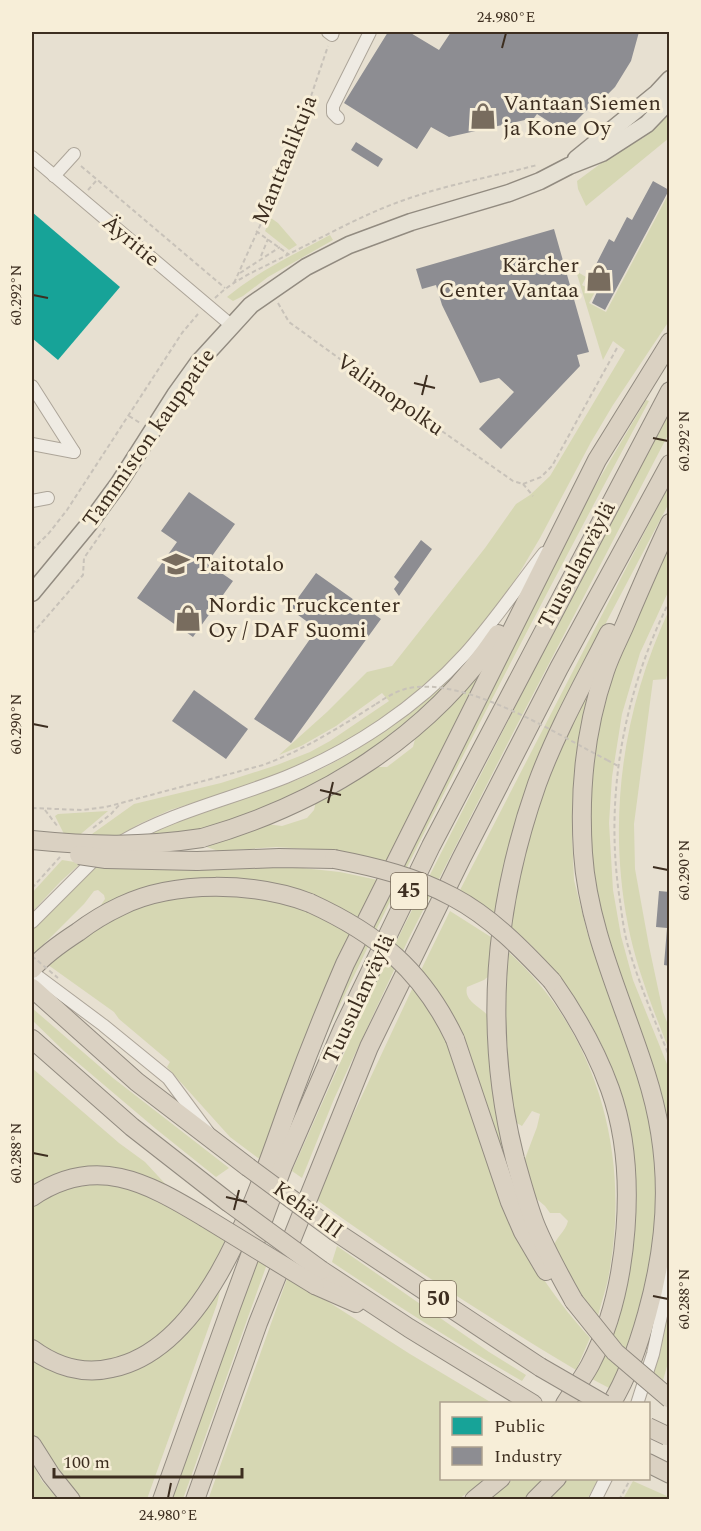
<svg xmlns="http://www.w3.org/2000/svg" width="701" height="1531" font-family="Spectral,serif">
<rect width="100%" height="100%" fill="#e7e0d1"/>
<g fill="#d6d7b3">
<path d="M669,114V138L586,206L578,189L577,181L615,153L643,138Z"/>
<path d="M669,193V321L613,405L591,442L540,538L504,599L477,634L429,681L409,699L380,721L341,745L261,782L170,810L139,824L112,840L85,839L134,804L221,783L277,765L310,752L330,741L389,701L382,693L336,726L301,746L279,755L327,712L367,672L392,666L485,548L516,504L530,495L550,476L625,350L613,341L603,360L576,271L586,277L582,285L595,292L589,303L606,312Z"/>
<path d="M271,218L278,223L297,245L289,250L265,231Z"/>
<path d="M330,235L333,240L268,277L243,296L233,301L227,297C258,271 295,254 330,235Z"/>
<path d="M646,400L649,401C534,615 422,831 318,1051L354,957L588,498Z"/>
<path d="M669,413V433L516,727L409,938L334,1099L302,1178L292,1171L372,991L407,920L573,593Z"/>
<path d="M669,485V503L610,615L562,710L497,916L459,892Z"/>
<path d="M669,546V590L640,653L622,714L612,777L609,823L613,890L621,936L633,980L669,1069V1130L660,1094L595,899L590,846L588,797L594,742L612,674L642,600Z"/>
<path d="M669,610V667L666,679L653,680L634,824L635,869L649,946L663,1012L669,1027V1050C653,1009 636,967 628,925C607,817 623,709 669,610Z"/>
<path d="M494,651L387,862L327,850L276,847L218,851L207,847L210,844L266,824L282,826L307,818L314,810L316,801L345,788L376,767H387L413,747L416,735Z"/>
<path d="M476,652L455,679L385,742L290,801L192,833L136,839C148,833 160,825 173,820C210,806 249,798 286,784C360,757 421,707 476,652Z"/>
<path d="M600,663L580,739L573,789L572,834L574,880L587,932L620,1029L639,1078L648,1112L657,1166L658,1210L648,1281L628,1352L612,1333C621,1298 632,1262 635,1226C645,1111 596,998 509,925C518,870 533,814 554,762C568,729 585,696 600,663Z"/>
<path d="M108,811L76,838L65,836L55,816L58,814Z"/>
<path d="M62,860L81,863L61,881L32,912V893Z"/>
<path d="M96,866L293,867L340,872L378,880L359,918L323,899L272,885L99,908L105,899L104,895L98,890L94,891L84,904L35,953L32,950V930L42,917Z"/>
<path d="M214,894L245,895L294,905L353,932L303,1042L262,1161L230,1137L167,1067L170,1062L119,1019L114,1012L44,962C59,951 73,938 89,929C130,907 168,898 214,894Z"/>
<path d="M450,911L494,939L490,975L484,980L467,987C463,1003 484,1007 491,1020L520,1209L469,1050L445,1004L421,970Z"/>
<path d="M506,950C596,1029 630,1151 610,1268C608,1284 602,1300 598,1316L576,1288L553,1249C555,1237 565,1233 568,1221L560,1213H550L545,1206L532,1195L523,1164L537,1127L540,1114L532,1111L522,1126L515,1122L503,1027Z"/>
<path d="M413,987C459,1037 467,1108 490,1171C514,1237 543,1286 590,1338L576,1370C487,1317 401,1261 317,1200L345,1132Z"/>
<path d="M32,1008L113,1078L229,1168L216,1177L156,1129L64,1051L32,1020Z"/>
<path d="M32,1068L119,1143L145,1162L170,1189L64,1173L43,1179L32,1186Z"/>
<path d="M105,1184C151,1192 189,1216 229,1239C215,1262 202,1291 185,1310C159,1341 119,1369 77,1362C62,1360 43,1349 32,1340V1207C53,1188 78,1186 105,1184Z"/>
<path d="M337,1246L489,1352L526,1375L522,1381C457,1344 394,1304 332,1262Z"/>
<path d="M258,1258L267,1264L183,1499L172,1500Z"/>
<path d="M288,1276L410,1354L492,1403L442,1404V1478L486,1479L459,1499L208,1500Z"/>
<path d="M669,1280V1359L662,1384L651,1375Z"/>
<path d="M221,1286L217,1304L147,1499H79L32,1435V1358L136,1368L155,1360L186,1333L209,1305Z"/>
<path d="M604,1351L621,1368L611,1389L590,1378Z"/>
<path d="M32,1462L42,1481L58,1499H32Z"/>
<path d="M513,1479H546L525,1499L488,1500Z"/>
<path d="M564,1479H599L587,1499L544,1500Z"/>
<path d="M633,1481L669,1497V1499H623Z"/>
</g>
<path fill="#17a398" d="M32,212L120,287L58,360L32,338Z"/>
<g fill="#8d8d92">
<path d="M388,32H409L439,50L451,32H639L631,61L615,87L603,99L600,97L565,132L537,114L534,118L449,137L431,127L417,149L344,103Z"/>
<path d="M356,142L383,159L378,167L351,150Z"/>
<path d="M653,181L669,190L605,310L592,303L597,292L585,286L609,239L614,242L627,217L632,220Z"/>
<path d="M554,229L589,352L577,355L580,366L501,449L479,429L514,392L499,378L480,383L442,305L436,285L422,289L416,269Z"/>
<path d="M189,492L235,524L207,563L233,581L193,637L137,598L177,542L161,531Z"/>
<path d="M421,540L432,549L399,596L394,589L399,582L394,577Z"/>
<path d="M316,573L381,619L291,743L254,719L317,629L290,609Z"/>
<path d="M194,690L248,729L226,759L172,721Z"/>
<path d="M659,891L670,892V966L664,965L667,928L656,927Z"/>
</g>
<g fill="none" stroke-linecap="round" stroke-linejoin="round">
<defs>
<g id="minor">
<path d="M328,32L332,35L333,32"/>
<path d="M338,118L333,113V106L370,32"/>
<path d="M32,157L231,325"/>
<path d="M54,176L74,154"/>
<path d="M32,386L74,452"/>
<path d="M32,444L74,452"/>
<path d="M32,501L48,498"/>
<path d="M121,842C172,812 231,799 286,777C352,750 417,707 465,654C494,622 518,586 544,553"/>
<path d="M32,922L98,856"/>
<path d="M32,972L103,1025L168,1078L208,1132"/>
<path d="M637,1404L653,1354L663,1306L669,1262L665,1244"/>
<path d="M595,1500L606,1478"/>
</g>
<g id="major">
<path d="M576,159L657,93L670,79"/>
<path d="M32,593L89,524L119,483L175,395L198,363L251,305L306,267L349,245L411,222L509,193L540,181L569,166L602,153L647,124L670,100"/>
</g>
<g id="highway">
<path d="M202,838C320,804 429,737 498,634"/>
<path d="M197,861L279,858L334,859"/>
<path d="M32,969C45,954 61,943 78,932C91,922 106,913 121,906C174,880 256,882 310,903"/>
<path d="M552,981C576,1015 596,1050 610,1089C639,1170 629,1290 590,1365C583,1378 573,1391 565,1404"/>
<path d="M32,988L137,1082L248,1167"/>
<path d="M32,1039L132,1127L228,1202"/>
<path d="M455,1039L510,1202L523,1232L546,1271"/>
<path d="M32,1197C95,1154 146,1182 204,1217"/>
<path d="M336,1232L540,1367"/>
<path d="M321,1270L409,1328L533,1404"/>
<path d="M315,1285L356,1303"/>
<path d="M574,1301C560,1276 546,1251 535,1224C527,1203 521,1180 515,1159C483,1033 494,906 537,784C556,732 584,682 609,633"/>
<path d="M32,1349C55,1366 83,1375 112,1368C213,1347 260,1183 291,1099C308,1053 326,1008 345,964L597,460L670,342"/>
<path d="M611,1404C628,1376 638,1346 647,1314C670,1232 672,1155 646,1074C623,1001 588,930 583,853C579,791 585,729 605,671C611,653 620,637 627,620C641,587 655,555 670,523"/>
<path d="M32,1445L51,1475L71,1500"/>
<path d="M648,1463L670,1474"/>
<path d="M162,1500L231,1307L283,1166L343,1028L431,846L670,391"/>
<path d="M195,1500L258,1323L369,1047L461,859L559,668L670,464"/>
<path d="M474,1500L501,1478"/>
<path d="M535,1500L557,1478"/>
</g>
</defs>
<use href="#minor" stroke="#ada599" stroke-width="14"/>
<use href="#major" stroke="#928b80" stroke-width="19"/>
<use href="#highway" stroke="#928b80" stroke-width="20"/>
<g stroke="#c8c2b9" stroke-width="2" stroke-dasharray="4.5 3" stroke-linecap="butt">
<path d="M81,166L225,288"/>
<path d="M88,190L96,181"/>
<path d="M256,231L288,254"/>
<path d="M261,256L268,239"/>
<path d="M240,273L280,247"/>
<path d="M234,283L288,164L328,46"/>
<path d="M215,298C234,279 262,268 285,256C327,235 369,211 413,197C454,183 496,176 537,165"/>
<path d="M278,303L289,322L362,375L513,481L523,484"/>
<path d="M129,416L140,423"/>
<path d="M523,484L541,477L552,466L617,348"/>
<path d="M523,484L533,496"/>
<path d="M32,550L49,533L67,510L182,333L198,314"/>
<path d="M670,600C623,694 604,798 620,901C622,916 624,932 628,946C639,984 655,1021 670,1058"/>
<path d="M32,634L83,575L84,558L105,528"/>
<path d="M607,760L618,766"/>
<path d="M32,808L82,810L106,807L263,765C304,750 340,727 376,704"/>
<path d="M45,810L58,827"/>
<path d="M93,828L111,814L120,804"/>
<path d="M32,888L60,857"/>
<path d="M619,1500L631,1478"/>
</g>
<use href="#minor" stroke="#efebe3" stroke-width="12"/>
<use href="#major" stroke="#e6e1d4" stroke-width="16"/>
<use href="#highway" stroke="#dad1c2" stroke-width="18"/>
<defs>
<g id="highway-bridge">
<path d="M32,840C91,846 143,847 202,838"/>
<path d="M79,855L106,859L197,861"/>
<path d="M334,859C376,867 416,877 453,897C491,917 523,950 552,981"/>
<path d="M310,903C378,934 422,970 455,1039"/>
<path d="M248,1167L336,1232"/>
<path d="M228,1202L321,1270"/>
<path d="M204,1217L315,1285"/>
<path d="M574,1301L615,1352L670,1399"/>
<path d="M540,1367L604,1404"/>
<path d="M648,1427L667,1436"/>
</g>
</defs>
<use href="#highway-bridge" stroke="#928b80" stroke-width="20" stroke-linecap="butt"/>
<g stroke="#c8c2b9" stroke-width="2" stroke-dasharray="4.5 3" stroke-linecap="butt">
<path d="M376,704C385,698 395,692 405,689C463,674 556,734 607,760"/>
<path d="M32,956L58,978"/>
</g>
<use href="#highway-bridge" stroke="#dad1c2" stroke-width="18"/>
</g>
<path fill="none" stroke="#3d2e20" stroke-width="2" d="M502,48L506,33M33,295L48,298M414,383L435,388M422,395L427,375M653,438L668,441M33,724L48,727M320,790L341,795M328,803L333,782M653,867L668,870M33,1153L48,1156M226,1197L247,1202M234,1210L239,1190M653,1296L668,1299M168,1498L171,1483"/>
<defs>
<symbol id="shop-bare" viewBox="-9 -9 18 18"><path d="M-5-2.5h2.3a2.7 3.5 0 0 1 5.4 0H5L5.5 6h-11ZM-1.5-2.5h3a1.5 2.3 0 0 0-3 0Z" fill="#786c5e" stroke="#f7eed8" stroke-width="2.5" paint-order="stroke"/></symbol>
<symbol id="school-bare" viewBox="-9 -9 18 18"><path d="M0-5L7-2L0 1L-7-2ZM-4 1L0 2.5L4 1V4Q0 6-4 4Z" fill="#786c5e" stroke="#f7eed8" stroke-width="2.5" paint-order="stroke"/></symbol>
</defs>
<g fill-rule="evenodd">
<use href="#shop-bare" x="464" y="97" width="38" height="38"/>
<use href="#shop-bare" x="580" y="259" width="38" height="38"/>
<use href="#school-bare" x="157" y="545" width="38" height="38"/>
<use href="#shop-bare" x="169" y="599" width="38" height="38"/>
</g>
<g text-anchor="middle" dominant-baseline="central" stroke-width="6" stroke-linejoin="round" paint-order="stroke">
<g fill="#f7eed8" stroke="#756857" stroke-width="1.5">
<rect x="391" y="873" width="36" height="36" rx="4.5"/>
<rect x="420" y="1281" width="36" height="36" rx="4.5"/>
</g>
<g font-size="21" font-weight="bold" fill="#3d2e20">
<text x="409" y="891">45</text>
<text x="438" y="1299">50</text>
</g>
<g font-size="22" fill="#3d2e20" stroke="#f7eed8" text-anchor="start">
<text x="503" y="103">Vantaan Siemen<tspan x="503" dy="25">ja Kone Oy</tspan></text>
<text x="579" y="265" text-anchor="end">Kärcher<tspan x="579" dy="25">Center Vantaa</tspan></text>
<text x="196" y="564">Taitotalo</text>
<text x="208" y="605">Nordic Truckcenter<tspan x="208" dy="25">Oy / DAF Suomi</tspan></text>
</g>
<g font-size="22" fill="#3d2e20" stroke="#f7eed8">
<text transform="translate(285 160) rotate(-68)">Manttaalikuja</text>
<text transform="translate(131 241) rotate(40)">Äyritie</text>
<text transform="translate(390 395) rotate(35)">Valimopolku</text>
<text transform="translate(149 438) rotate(-55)">Tammiston kauppatie</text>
<text transform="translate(577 565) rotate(-62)">Tuusulanväylä</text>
<text transform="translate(359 999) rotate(-65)">Tuusulanväylä</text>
<text transform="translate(308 1210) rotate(36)">Kehä III</text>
</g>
</g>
<rect width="701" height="1531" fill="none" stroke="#f7eed8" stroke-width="66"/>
<rect x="440" y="1402" width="210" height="78" fill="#f7eed8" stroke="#ada18e" stroke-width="1.5"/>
<rect x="452" y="1417" width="30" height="18" fill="#17a398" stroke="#ada18e" stroke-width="1.5"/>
<text x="494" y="1432" font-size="18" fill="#3d2e20">Public</text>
<rect x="452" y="1447" width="30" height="18" fill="#8d8d92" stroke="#ada18e" stroke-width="1.5"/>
<text x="494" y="1462" font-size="18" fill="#3d2e20">Industry</text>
<path d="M54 1468v9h188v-9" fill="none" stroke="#3d2e20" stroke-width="3"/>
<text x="63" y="1468" font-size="18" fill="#3d2e20" stroke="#f7eed8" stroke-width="4.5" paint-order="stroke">100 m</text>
<rect x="33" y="33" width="635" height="1465" fill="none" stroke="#3d2e20" stroke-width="2"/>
<g font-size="15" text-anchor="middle" fill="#3d2e20">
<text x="506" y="22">24.980°E</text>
<text transform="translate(16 295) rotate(-90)" y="5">60.292°N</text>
<text transform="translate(684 441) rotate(-90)" y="5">60.292°N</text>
<text transform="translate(16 724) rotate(-90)" y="5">60.290°N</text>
<text transform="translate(684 870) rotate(-90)" y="5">60.290°N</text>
<text transform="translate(16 1153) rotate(-90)" y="5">60.288°N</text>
<text transform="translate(684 1299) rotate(-90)" y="5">60.288°N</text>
<text x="168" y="1520">24.980°E</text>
</g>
</svg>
